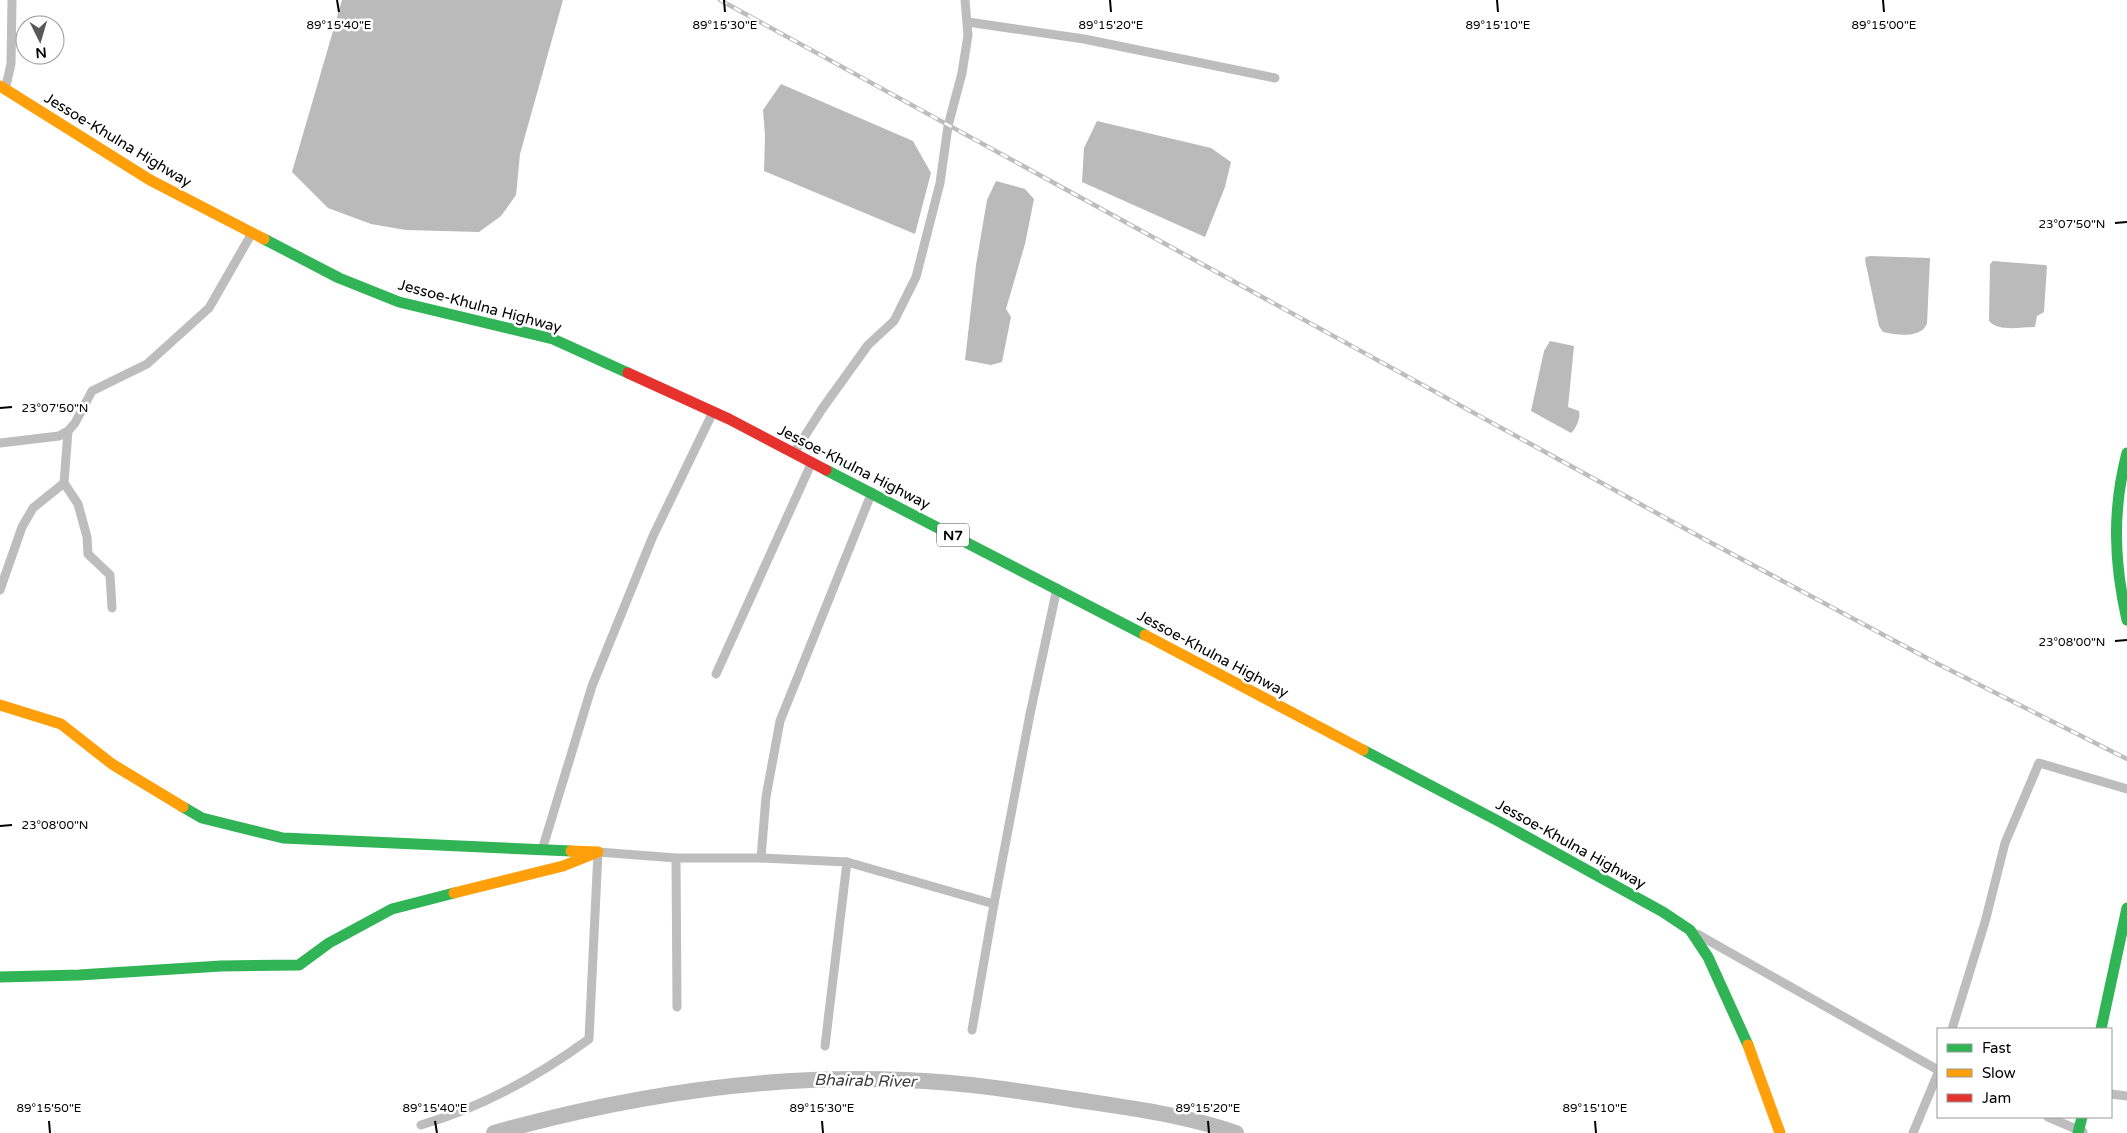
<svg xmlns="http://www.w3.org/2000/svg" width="2127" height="1133" font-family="'Varela Round',sans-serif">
<rect width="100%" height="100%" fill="#fff"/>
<g fill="#bababa">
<path d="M342,0H563L520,154L516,195L501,216L479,232L406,230L371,224L328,208L292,172Z"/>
<path d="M781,84L913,141L931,173L915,234L764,171L765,135L763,110Z"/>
<path d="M1097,121L1211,148L1231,162L1225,187L1205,237L1082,182L1084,148Z"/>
<path d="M996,181L1025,189L1034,199L1025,244L1006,309L1011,317L1002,362L991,365L965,360L976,265L987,200Z"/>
<path d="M1870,256L1930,258L1927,324C1920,339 1897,335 1883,332L1879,326L1865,260L1866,257Z"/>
<path d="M1993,261L2045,265L2047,266L2044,312L2037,316L2035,327C2022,327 1998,332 1989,321L1990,264Z"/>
<path d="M1550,341L1574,346L1568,407L1579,411C1581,417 1576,429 1571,433L1531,411L1544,351Z"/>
</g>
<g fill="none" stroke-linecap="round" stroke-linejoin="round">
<path stroke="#bababa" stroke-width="16" d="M494,1133C629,1095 764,1074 905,1080C962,1082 1020,1091 1077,1100C1131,1108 1185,1115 1236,1133"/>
<g stroke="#bdbdbd" stroke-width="9">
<path d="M968,22L1084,39L1275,78"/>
<path d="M5,90L11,64L12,0"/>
<path d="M68,431L64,483L78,504L87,537L88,554L110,575L112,608"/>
<path d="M0,443L59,436L68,431L75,423L92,391L147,364L209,308L252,233"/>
<path d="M794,453L822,409L868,345L894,321L916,277L940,183L948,126L962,73L968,35L965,0"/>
<path d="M0,590L22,527L33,508L64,483"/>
<path d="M716,674L812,462"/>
<path d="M542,850L592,686L653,536L713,412"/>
<path d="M847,862L994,904L1030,714L1057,588"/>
<path d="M1697,934L1938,1070"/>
<path d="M677,1007L676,858H761"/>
<path d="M1952,1029L1985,922L2005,843L2039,763L2127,789"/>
<path d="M972,1030L994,904"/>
<path d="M825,1046L847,862L761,858L766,797L780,721L872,492"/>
<path d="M2111,1094L2127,1096"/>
<path d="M2048,1117L2083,1132"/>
<path d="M421,1125C483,1107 537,1077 589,1039L598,852L676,858"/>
<path d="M1913,1133L1938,1073"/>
</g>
<g stroke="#30b455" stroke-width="11">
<path d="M264,239L339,278L399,302L553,339L628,373"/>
<path d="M2127,453C2112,510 2114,563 2127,620"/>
<path d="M826,470L1145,635"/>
<path d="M1363,750L1500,822L1663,912L1690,930L1708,957L1748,1045"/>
<path d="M183,807L202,818L283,838L571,851"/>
<path d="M0,977L79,975L221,966L299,965L329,943L392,909L454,893"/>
<path d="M2101,1029L2127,908"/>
<path d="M2078,1133L2082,1117"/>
</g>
<g stroke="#ff9f0a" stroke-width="11">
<path d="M0,86L150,180L264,239"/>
<path d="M1145,635L1363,750"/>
<path d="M0,705L61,724L112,764L183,807"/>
<path d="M454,893L563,866L598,852L571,851"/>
<path d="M1748,1045L1780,1133"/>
</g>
<path stroke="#e5322d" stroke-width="11" d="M628,373L729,419L826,470"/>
<defs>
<path id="rail" d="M720,0L1704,539L1938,664L2127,759"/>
</defs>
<use href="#rail" stroke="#bdbdbd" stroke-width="4.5"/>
<use href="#rail" stroke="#fff" stroke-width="2.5" stroke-dasharray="8" stroke-linecap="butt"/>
</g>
<path fill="none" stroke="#000" stroke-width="2" d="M337,0L339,12M724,0L725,12M1110,0L1111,12M1497,0L1498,12M1883,0L1884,12M2115,223L2127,222M0,408L12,407M2115,641L2127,640M0,826L12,825M49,1121L50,1133M435,1121L437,1133M822,1121L823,1133M1208,1121L1209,1133M1595,1121L1596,1133"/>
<g text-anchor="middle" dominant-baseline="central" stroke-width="5" stroke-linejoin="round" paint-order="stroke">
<rect fill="#fff" stroke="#4c4c4c" stroke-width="1" x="937" y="523.5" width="32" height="23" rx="4"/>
<g font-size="14" font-weight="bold" fill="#000">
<text x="953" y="535">N7</text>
</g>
<g font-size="15" fill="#000" stroke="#fff">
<text transform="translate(118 140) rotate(31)">Jessoe-Khulna Highway</text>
<text transform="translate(480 306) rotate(15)">Jessoe-Khulna Highway</text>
<text transform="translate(854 467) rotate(27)">Jessoe-Khulna Highway</text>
<text transform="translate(1213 654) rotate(28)">Jessoe-Khulna Highway</text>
<text transform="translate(1571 844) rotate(29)">Jessoe-Khulna Highway</text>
</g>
<g font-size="16" font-style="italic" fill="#3e3e3e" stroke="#fff">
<text transform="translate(865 1081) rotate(1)">Bhairab River</text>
</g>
</g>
<g font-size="12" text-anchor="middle" fill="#000" stroke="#fff" stroke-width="5" stroke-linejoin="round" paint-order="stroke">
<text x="339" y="29">89°15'40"E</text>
<text x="725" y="29">89°15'30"E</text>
<text x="1111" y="29">89°15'20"E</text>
<text x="1498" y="29">89°15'10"E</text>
<text x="1884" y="29">89°15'00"E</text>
<text x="2072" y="228">23°07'50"N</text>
<text x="55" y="412">23°07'50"N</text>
<text x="2072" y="646">23°08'00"N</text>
<text x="55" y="829">23°08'00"N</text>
<text x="49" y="1112">89°15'50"E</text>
<text x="435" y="1112">89°15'40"E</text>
<text x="822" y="1112">89°15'30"E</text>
<text x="1208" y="1112">89°15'20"E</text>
<text x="1595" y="1112">89°15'10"E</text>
</g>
<rect x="1937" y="1028" width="175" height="90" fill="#ffffff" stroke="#999999"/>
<rect x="1947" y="1044" width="25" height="8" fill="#30b455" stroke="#999999"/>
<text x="1982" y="1053" font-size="15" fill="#000000">Fast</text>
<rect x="1947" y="1069" width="25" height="8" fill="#ff9f0a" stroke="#999999"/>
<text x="1982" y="1078" font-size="15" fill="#000000">Slow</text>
<rect x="1947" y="1094" width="25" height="8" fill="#e5322d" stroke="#999999"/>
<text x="1982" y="1103" font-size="15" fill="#000000">Jam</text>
<g transform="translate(40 40) rotate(175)"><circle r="24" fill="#ffffff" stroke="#999999"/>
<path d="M0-4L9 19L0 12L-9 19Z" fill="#595959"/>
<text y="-8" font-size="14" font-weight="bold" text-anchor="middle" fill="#000000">N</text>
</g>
</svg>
